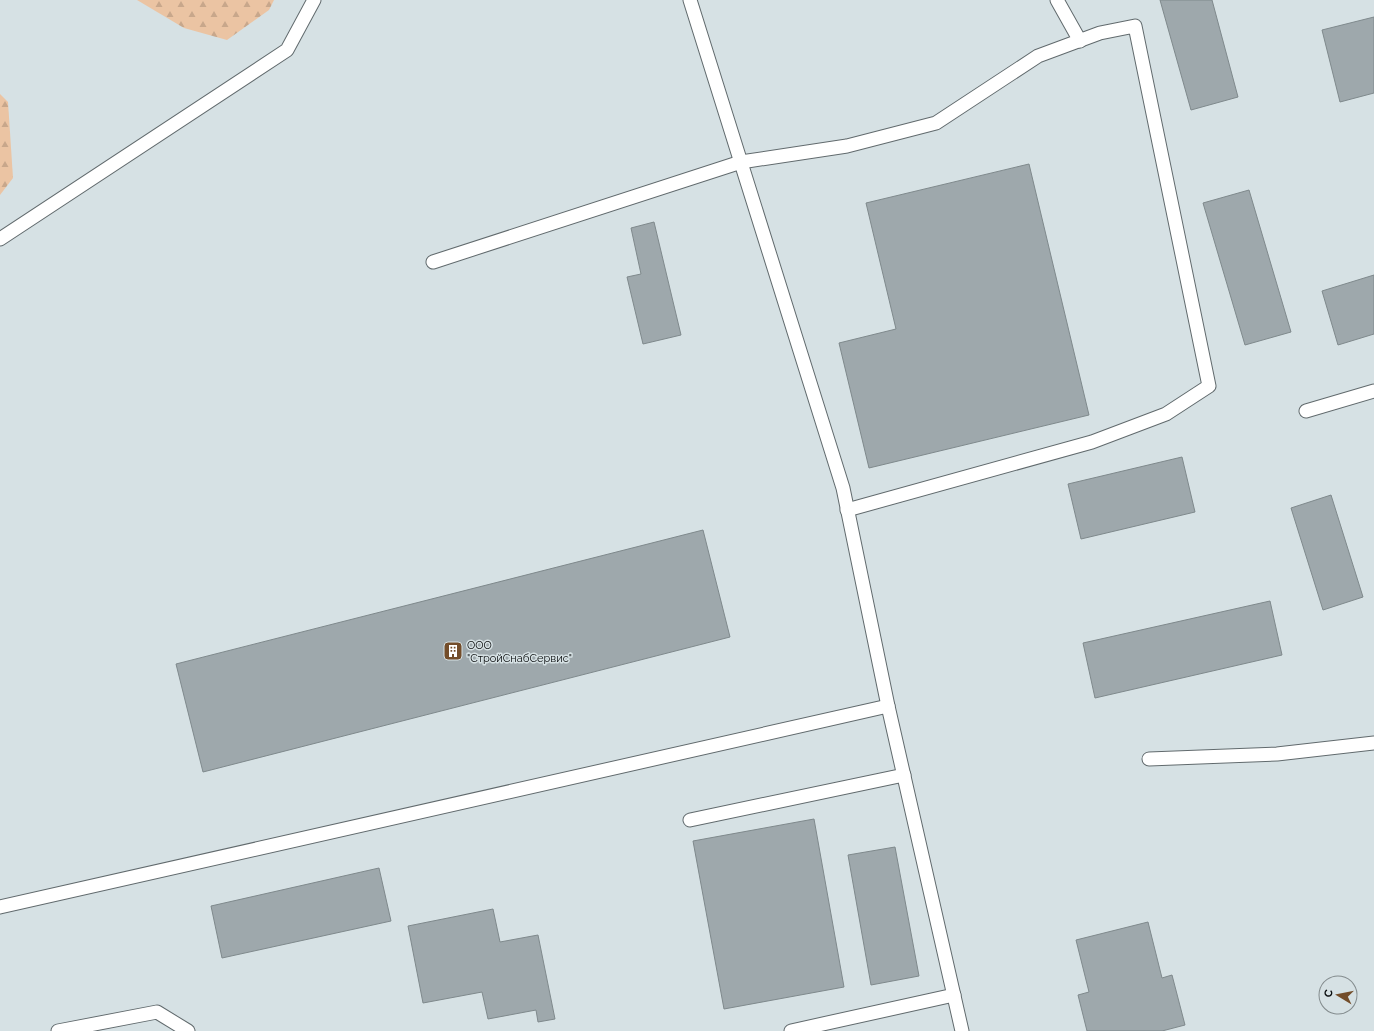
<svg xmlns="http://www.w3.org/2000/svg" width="1374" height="1031" font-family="Raleway,sans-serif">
<defs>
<pattern id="forest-firs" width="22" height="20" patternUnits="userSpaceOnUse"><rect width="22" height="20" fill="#ebc4a3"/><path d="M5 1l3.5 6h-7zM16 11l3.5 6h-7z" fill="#c8a78b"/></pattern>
</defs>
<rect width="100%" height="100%" fill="#d6e1e4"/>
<g fill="url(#forest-firs)">
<path d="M137,0H274L269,10L227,40L184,28Z"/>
<path d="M0,94L8,102L13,178L0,195Z"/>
</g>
<g fill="#9ea8ac" stroke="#7f898c">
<path d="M1160,0H1212L1238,97L1191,110Z"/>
<path d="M1374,17V93L1340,102L1322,30Z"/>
<path d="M1029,164L1089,415L869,468L839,343L896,329L866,203Z"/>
<path d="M1249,190L1291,332L1245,345L1203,203Z"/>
<path d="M654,222L681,335L643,344L627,277L641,274L631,228Z"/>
<path d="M1374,275V334L1338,345L1322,291Z"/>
<path d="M1182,457L1195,512L1081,539L1068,484Z"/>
<path d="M1331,495L1363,597L1323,610L1291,508Z"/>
<path d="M703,530L730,637L203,772L176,664Z"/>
<path d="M1270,601L1282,655L1095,698L1083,643Z"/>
<path d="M814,819L844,987L724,1009L693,841Z"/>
<path d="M895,847L919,976L871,985L848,855Z"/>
<path d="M379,868L391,921L222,958L211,906Z"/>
<path d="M493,909L500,942L538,935L555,1019L538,1022L536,1010L488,1019L482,992L423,1003L408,926Z"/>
<path d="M1148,922L1162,978L1172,975L1185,1025L1162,1031H1087L1078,995L1089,992L1076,940Z"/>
</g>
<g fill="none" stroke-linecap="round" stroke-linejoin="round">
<defs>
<g id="service">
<path d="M690,0L843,488L888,706L962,1031"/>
<path d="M1057,0L1080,41"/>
<path d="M0,239L287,50L314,0"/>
<path d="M433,262L741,162L847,146L936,123L1038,56L1100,33L1135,26L1209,386L1166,414L1092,442L847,510"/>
<path d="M1306,411L1374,391"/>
<path d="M1149,759L1277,754L1374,743"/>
<path d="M690,820L904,775"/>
<path d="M0,907L888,706"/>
<path d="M58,1031L157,1012L188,1031"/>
<path d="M791,1031L954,995"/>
</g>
</defs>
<use href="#service" stroke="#616a6d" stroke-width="15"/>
<use href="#service" stroke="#fff" stroke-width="13"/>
</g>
<defs>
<symbol id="building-square" viewBox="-11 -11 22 22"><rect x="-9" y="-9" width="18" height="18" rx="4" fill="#734d2a" stroke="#d6e1e4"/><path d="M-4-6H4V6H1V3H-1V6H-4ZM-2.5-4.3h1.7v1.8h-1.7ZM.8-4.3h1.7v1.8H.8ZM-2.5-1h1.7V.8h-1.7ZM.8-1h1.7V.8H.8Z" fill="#fff"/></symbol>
</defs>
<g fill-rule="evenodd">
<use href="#building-square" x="442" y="640" width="22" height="22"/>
</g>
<g text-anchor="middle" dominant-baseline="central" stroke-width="3" stroke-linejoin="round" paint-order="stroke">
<g font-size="11" fill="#0a0d0e" stroke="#d6e1e4" text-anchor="start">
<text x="467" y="645">ООО<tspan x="467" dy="13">"СтройСнабСервис"</tspan></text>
</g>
</g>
<g transform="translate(1338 995) rotate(280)"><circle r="19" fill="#d6e1e4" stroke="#848c8e"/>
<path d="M0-3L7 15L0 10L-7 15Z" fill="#734d2a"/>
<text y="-6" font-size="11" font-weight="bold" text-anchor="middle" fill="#0a0d0e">С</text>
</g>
</svg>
